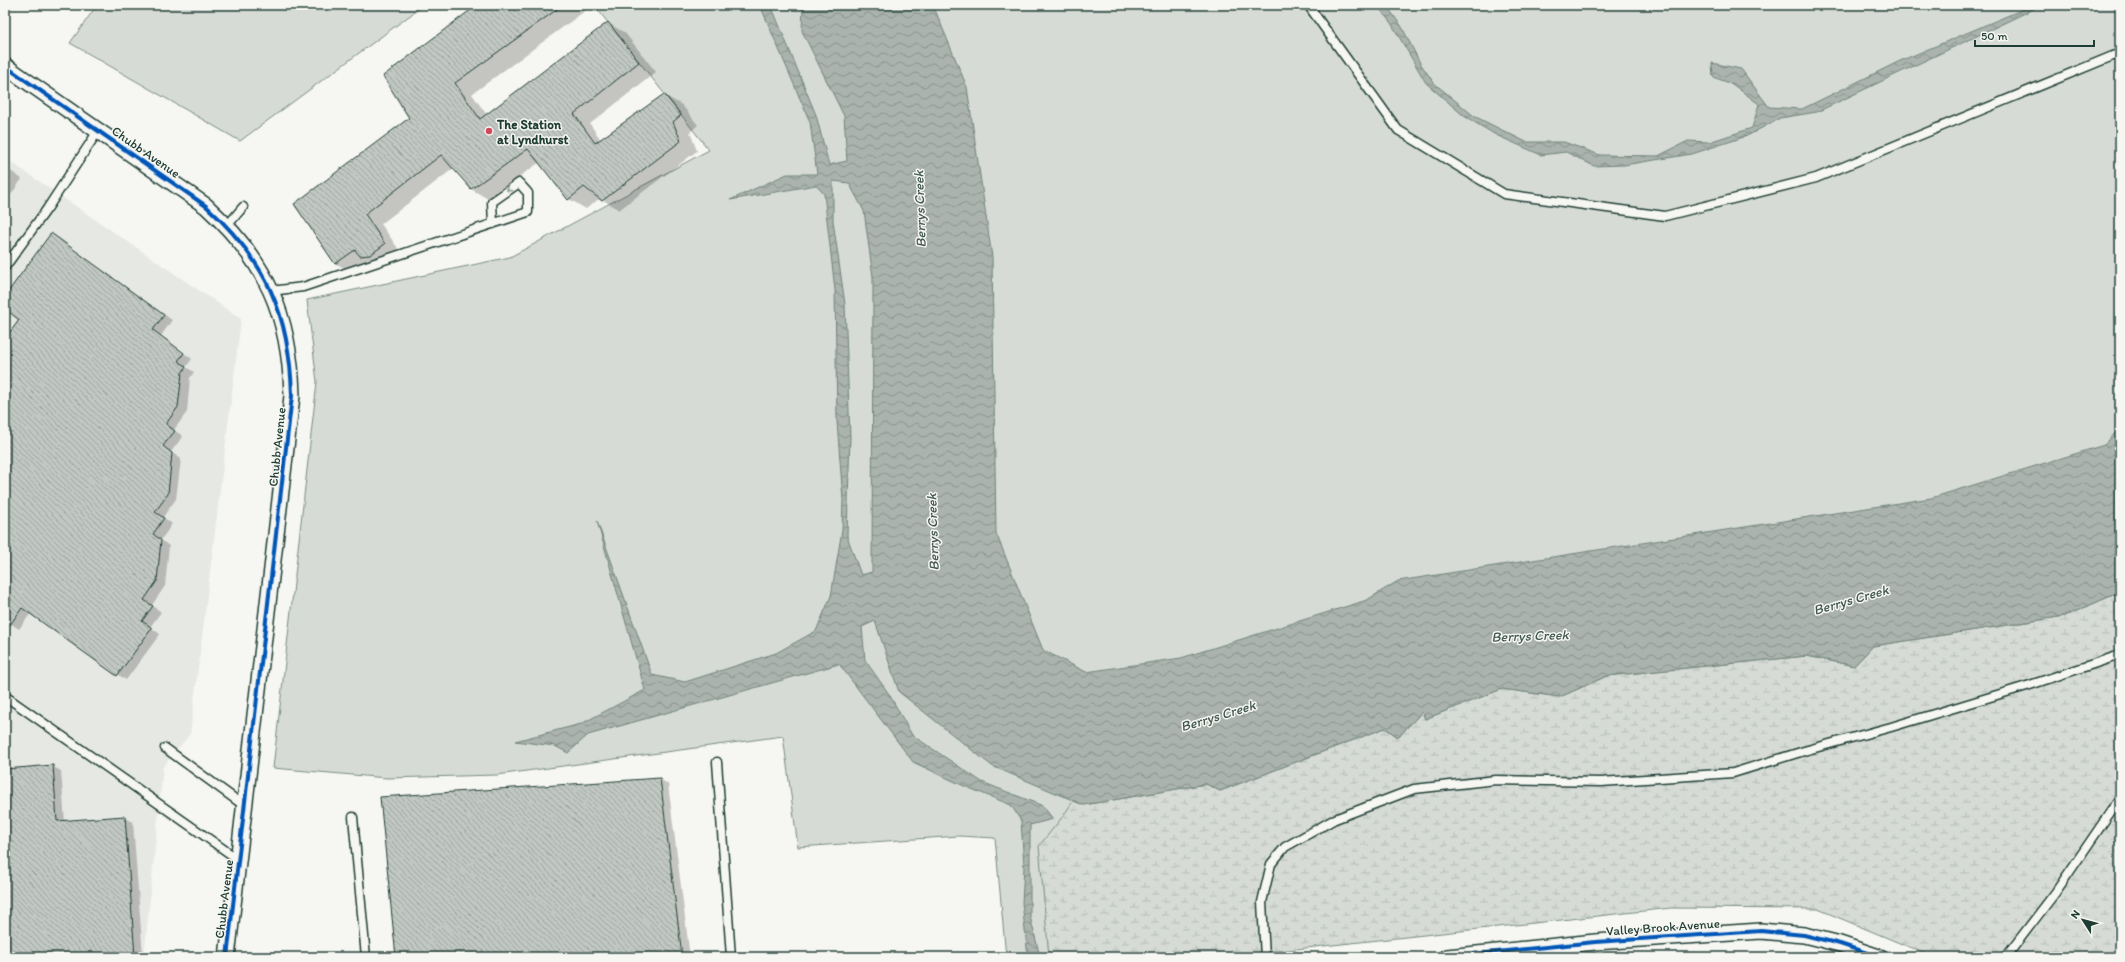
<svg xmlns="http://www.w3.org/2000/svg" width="2125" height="962" font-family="Itim,sans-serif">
<defs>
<pattern id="wetland-marsh" width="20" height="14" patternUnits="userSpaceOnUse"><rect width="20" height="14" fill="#d6dbd6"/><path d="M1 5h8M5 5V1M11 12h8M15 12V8" fill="none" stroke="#b7bdb8"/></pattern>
<pattern id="water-waves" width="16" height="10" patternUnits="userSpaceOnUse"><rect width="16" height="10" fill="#aab3ae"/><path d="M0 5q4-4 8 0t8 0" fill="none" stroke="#8a938e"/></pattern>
<pattern id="building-back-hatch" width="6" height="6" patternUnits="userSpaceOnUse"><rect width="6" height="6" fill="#c1c8c3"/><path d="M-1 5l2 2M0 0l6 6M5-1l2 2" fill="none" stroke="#9ca49f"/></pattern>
</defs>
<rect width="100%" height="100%" fill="#f6f6f2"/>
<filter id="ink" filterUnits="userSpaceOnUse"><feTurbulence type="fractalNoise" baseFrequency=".025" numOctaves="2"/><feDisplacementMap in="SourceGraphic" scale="8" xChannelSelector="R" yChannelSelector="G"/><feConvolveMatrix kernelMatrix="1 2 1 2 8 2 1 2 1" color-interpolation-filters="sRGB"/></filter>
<g filter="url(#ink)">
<path fill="#e6e8e4" d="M5,158L241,319L190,734L163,767L144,957H5Z"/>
<path fill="url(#wetland-marsh)" stroke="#7a8c85" d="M2120,587V957H1933L1818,909L1671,908L1223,957H1040L1030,825L875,621L1421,710L1502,686L1871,643Z"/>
<g fill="#d6dbd6" stroke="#7a8c85">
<path d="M97,5H424L240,141L70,43Z"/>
<path d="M594,5H2120V592L2065,616L1873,646L1854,666L1807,656L1607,676L1560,697L1502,689L1425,719L1422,712L1398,737L1385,728L1220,791L1206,784L1084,805L1073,801L1064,815L1039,846L1049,957H1006L995,838L959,836L798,847L783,736L497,775L387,778L273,768L317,382L307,300L510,257L709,150Z"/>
</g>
<g fill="url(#water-waves)" stroke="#72847d" fill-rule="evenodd">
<path d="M760,5H771L816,115L829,165L847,161L844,116L802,31L803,5H933L967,87L992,257L996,533L1043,650L1086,672L1181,658L1367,600L1398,581L1931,498L2104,445L2120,428V592L2065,616L1873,646L1854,666L1807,656L1607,676L1560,697L1502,689L1425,719L1422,712L1398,737L1385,728L1220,791L1206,784L1084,805L992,766L899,692L875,621L862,627L865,660L889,694L912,735L982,782L1043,806L1053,819L1030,825V916L1040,957H1028L1022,903L1024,866L1021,821L1011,805L964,786L913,762L839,664L588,735L568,753L555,746L515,741L581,724L645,690L597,521L652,675L685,682L776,653L816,631L831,596L842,530L843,500L837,421L835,290L824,194L816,185L730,200L787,174H817L810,122ZM833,181L849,183L864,211L873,277L872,572L861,575L847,536L850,437L845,304L833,221Z"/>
<path d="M1377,5H1386L1402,27L1420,63L1434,83L1474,116L1526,142H1564L1600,155L1658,156L1688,141L1709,142L1752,128L1759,104L1732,84L1713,77L1712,63L1741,69L1769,107L1802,109L1900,61L2033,5H2042L1817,112L1780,118L1747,136L1692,154L1624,165L1594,166L1566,152L1541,155L1496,135L1464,116L1426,83L1391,23Z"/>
</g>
<g fill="#0003">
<path d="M479,5H593L472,94L487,115L608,23L625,33L656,72L590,124L601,140L664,95L682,105L698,125L690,132L697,151L619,210L600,198L586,209L569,199L540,162L488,199L471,189L454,168L381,224L402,254L388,264L353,273L335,263L410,118Z"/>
<path d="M5,167L22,179L5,203Z"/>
<path d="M52,234L172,320L161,336L192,359L186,367L194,372L190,378L187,412L174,430L183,436L171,452L181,459L176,499L163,517L172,524L161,540L169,546L165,586L152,605L161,612L150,627L160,634L126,680L31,613L19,629L5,620V610L13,599L5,594V341L21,319L5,308V298Z"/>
<path d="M52,766L61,771L65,822L124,817L133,822L143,957H5V770Z"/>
<path d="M660,779L668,784L690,957H397L381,798Z"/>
</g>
<g fill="url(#building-back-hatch)" stroke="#1f3d34">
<path d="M477,5H563L455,83L480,119L608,22L639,62L574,114L595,143L664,94L681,115L673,122L681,141L602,201L584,187L568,200L528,149L471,189L441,155L365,214L385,244L370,255L360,256L355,250L335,264L294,204L409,118L383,76Z"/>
<path d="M51,233L164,315L153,330L184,353L178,361L186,367L182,373L178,407L166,424L175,431L163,446L172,453L168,494L155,512L164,518L153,534L161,540L157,581L144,600L153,606L142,621L152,628L117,676L22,608L5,632V608L11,600L5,595V339L19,320L5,309V296Z"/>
<path d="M53,765L57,821L125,816L135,957H5V769Z"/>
<path d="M660,778L682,956L396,957L380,797Z"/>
</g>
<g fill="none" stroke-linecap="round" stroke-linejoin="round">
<defs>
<g id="service">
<path d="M1308,5L1398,130L1504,194L1665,216L1816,178L2120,53"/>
<path d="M227,226L243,207"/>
<path d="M5,267L47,209L98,131"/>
<path d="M271,291L303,287L528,212V193L519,183L492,202L493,224"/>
<path d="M5,696L239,860"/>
<path d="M165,748L246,807"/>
<path d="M717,762L731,957"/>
<path d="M353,817L366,957"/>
<path d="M1265,957L1262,902L1271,864L1285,847L1335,819L1414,789L1496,780L1601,782L1733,773L1804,751L1891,727L2030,685L2120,655"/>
<path d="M2006,957L2055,893L2120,798"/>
</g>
<g id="minor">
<path d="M5,66L206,206C266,261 290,314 292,396L227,957"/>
<path d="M1447,957L1595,942L1761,931L1804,935L1840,944L1879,957"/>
</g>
</defs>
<use href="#service" stroke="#1f3d34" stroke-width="11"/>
<use href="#minor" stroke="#1f3d34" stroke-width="18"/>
<use href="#service" stroke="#f6f6f2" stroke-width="8"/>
<use href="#minor" stroke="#f6f6f2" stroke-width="15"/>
<defs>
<g id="cycleway">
<path d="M5,66L206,206C266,261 290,314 292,396L227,957"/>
<path d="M1447,957L1595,942L1761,931L1804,935L1840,944L1879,957"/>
</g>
</defs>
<use href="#cycleway" stroke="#f6f6f2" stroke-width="6"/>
<use href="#cycleway" stroke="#0057b8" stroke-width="4"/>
</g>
<defs><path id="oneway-chevron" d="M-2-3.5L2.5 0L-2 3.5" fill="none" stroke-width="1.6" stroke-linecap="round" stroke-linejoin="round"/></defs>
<use stroke="#8a9a93" href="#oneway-chevron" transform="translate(509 189) rotate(146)"/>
</g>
<circle fill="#d1495b" stroke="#f6f6f2" stroke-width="1.5" cx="489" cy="131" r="4"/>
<g text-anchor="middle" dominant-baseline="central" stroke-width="3" stroke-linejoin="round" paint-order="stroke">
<g font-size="13" font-weight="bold" fill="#1f3d34" stroke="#f6f6f2" text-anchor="start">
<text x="497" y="124">The Station<tspan x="497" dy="15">at Lyndhurst</tspan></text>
</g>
<g font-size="13" fill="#1f3d34" stroke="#f6f6f2">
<text transform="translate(146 152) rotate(35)">Chubb Avenue</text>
<text transform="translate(277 447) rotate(-84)">Chubb Avenue</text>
<text transform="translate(224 899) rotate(-83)">Chubb Avenue</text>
<text transform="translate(1663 927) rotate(-4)">Valley Brook Avenue</text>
</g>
<g font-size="14" font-style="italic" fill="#425a52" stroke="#f6f6f2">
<text transform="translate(920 209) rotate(-92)">Berrys Creek</text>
<text transform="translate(933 532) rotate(-92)">Berrys Creek</text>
<text transform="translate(1851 600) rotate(-16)">Berrys Creek</text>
<text transform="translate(1530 636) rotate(-2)">Berrys Creek</text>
<text transform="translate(1218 716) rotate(-17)">Berrys Creek</text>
</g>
</g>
<rect width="2125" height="962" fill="none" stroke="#f6f6f2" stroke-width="20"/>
<rect x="10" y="10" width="2105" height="942" fill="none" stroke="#1f3d34" stroke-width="1.5" filter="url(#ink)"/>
<g transform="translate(2083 920) rotate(306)" stroke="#f6f6f2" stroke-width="3" paint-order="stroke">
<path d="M0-3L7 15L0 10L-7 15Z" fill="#1f3d34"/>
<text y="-6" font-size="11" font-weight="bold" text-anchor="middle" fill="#1f3d34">N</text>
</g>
<path d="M1975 40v6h119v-6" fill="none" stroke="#1f3d34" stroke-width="2"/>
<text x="1981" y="40" font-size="12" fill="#1f3d34" stroke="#f6f6f2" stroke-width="3" paint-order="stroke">50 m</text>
</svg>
